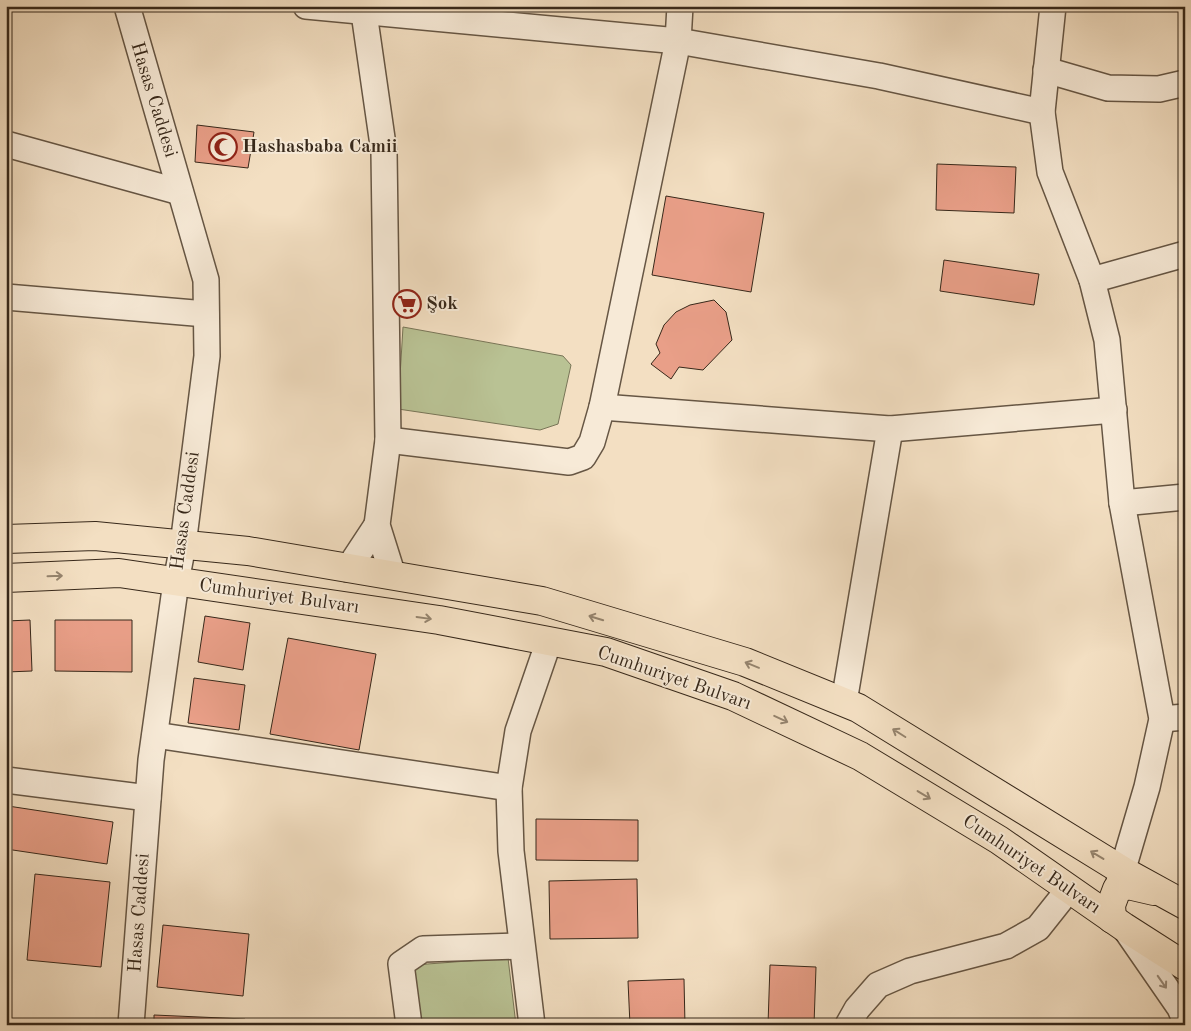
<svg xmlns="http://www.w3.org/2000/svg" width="1191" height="1031" font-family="'Old Standard TT',serif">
<rect width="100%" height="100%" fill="#f3dfc2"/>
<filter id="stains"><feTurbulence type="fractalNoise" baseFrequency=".004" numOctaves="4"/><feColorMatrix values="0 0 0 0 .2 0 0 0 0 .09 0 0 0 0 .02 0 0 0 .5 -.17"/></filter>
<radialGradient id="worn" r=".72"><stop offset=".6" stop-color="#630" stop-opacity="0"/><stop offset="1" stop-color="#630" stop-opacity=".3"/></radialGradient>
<g fill="#b9c294" stroke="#787557">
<path d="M403,327L563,356L571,365L558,424L540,430L398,409Z"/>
<path d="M508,958L516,1025H420L414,965Z"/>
</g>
<g fill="#e99f88" stroke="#37281a">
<path d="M197,125L254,132L248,168L195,162Z"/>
<path d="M937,164L1016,167L1014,213L936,210Z"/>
<path d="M666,196L764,213L751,292L652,275Z"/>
<path d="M944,260L1039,274L1034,305L940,291Z"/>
<path d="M714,300L726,312L732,340L703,370L679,367L671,379L651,364L660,353L656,344L664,325L676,312L690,305Z"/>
<path d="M205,616L250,623L243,670L198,662Z"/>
<path d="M30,620L32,671L6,672V621Z"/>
<path d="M55,620H132V672L55,671Z"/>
<path d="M288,638L376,654L359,750L270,734Z"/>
<path d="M194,678L245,685L239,730L188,723Z"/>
<path d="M8,806L113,822L107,864L6,849Z"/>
<path d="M536,819L638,820V861L536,860Z"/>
<path d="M35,874L110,882L101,967L27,960Z"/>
<path d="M637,879L638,938L550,939L549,881Z"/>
<path d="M163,925L249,934L243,996L157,987Z"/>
<path d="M770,965L816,967L814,1025H768Z"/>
<path d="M684,979L685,1025H630L628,981Z"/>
<path d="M154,1015L245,1019L244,1025H154Z"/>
</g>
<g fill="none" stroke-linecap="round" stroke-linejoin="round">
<defs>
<g id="minor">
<path d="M127,6L206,280L207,356L183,545L176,582L151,760L131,1025"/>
<path d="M306,6L678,41L879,76L1042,112"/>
<path d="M363,6L384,152L388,440L377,525L393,576"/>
<path d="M1053,6L1042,112L1050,172L1092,280L1107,340L1122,503L1162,719L1147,787L1117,889"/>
<path d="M1046,70L1108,88L1159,89L1185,83"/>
<path d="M6,144L180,192"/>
<path d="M1092,280L1185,254"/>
<path d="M6,297L206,314"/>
<path d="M602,407L890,429L1114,410"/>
<path d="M388,440L569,462L583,457L592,442L602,407L678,41L680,6"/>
<path d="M1122,503L1185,497"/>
<path d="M348,569L377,525"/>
<path d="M844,702L890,429"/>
<path d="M1162,719L1185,717"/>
<path d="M155,735L509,788"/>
<path d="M6,780L148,798"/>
<path d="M1124,927L1180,1008L1185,1020"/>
<path d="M409,1025L401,964L423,949L521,946"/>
<path d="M532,1025L511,851L509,788L518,731L549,641"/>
<path d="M848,1025L857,1009L878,985L910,971L1006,946L1038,928L1069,889"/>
</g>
<g id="major">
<path d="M6,539L95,536L248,551L542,601L745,662L858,708L1123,871L1185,905"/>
<path d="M6,578L119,573L439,620L606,652L733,696L860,756L999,840L1124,927L1185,966"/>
<path d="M1112,919L1111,905L1117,889L1128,885L1154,891"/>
</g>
</defs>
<use href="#minor" stroke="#665644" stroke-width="28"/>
<use href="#major" stroke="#37281a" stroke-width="30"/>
<use href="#minor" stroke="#f7ead7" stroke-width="25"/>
<use href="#major" stroke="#f3dfc2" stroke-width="28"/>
</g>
<defs><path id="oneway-shaft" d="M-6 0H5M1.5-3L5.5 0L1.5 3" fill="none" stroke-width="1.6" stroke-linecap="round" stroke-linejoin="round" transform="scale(1.25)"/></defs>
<g stroke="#95846e">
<use href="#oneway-shaft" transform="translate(55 576) rotate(-2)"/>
<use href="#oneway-shaft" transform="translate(424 618) rotate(8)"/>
<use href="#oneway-shaft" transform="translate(596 618) rotate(-163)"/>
<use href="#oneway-shaft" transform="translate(752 665) rotate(-158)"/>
<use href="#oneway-shaft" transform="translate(781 719) rotate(25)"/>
<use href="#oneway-shaft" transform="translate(899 733) rotate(-148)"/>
<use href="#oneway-shaft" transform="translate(924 795) rotate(31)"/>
<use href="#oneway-shaft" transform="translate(1097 855) rotate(-149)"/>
</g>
<use stroke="#978978" href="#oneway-shaft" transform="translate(1162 982) rotate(55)"/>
<defs>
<symbol id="mosque-ring" viewBox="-11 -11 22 22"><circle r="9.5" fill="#f7ead7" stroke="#8f2418" stroke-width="1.5"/><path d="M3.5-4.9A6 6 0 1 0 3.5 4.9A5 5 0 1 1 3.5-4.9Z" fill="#8f2418"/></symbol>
<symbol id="supermarket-ring" viewBox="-11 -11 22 22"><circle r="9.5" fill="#f7ead7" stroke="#8f2418" stroke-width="1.5"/><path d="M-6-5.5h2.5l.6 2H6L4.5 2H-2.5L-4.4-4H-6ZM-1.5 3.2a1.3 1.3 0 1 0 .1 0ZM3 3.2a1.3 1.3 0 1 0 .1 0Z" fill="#8f2418"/></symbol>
</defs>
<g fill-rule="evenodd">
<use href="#mosque-ring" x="207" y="131" width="32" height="32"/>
<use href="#supermarket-ring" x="391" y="288" width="32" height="32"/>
</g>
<g text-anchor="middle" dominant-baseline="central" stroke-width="4" stroke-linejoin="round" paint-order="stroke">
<g font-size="19" fill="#37281a" stroke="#f7ead7">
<text transform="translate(153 100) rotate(73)">Hasas Caddesi</text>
<text transform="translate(186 511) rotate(-82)">Hasas Caddesi</text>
<text transform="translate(279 597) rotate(8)">Cumhuriyet Bulvarı</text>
<text transform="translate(674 679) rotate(19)">Cumhuriyet Bulvarı</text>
<text transform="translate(1031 865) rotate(34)">Cumhuriyet Bulvarı</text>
<text transform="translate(140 913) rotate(-86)">Hasas Caddesi</text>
</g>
<g font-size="19" font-weight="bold" fill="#37281a" stroke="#f7ead7" text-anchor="start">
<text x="242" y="147">Hashasbaba Camii</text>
<text x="426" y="304">Şok</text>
</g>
</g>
<rect width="1191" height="1031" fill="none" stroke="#f3dfc2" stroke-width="25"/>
<rect x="8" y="8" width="1176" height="1016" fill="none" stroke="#37281a" stroke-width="2.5"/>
<rect x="12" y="12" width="1166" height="1006" fill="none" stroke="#37281a"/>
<rect width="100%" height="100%" filter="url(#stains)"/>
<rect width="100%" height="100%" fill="url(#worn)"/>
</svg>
